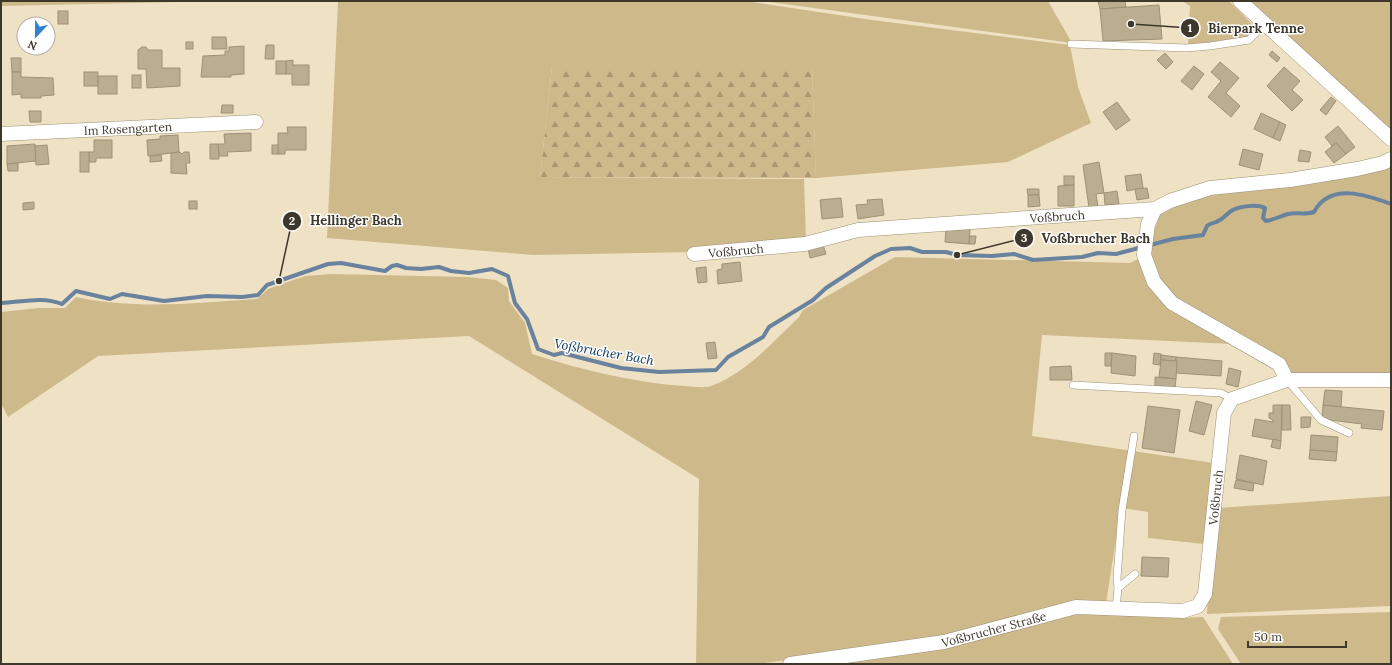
<svg xmlns="http://www.w3.org/2000/svg" width="1392" height="665" font-family="Lora,serif">
<defs>
<pattern id="forest-firs" width="22" height="20" patternUnits="userSpaceOnUse"><rect width="22" height="20" fill="#ceb98b"/><path d="M5 1l3.5 6h-7zM16 11l3.5 6h-7z" fill="#a99772"/></pattern>
</defs>
<rect width="100%" height="100%" fill="#efe1c3"/>
<g fill="#ceb98b">
<path d="M1,1H224L1,6Z"/>
<path d="M745,1L872,20L1070,45L1078,87L1091,123L1008,162L816,178L812,67H552L540,177L804,179L806,242L694,252L533,255L327,238L338,2Z"/>
<path d="M762,1H1048L1072,43Z"/>
<path d="M1182,1H1229L1254,26L1253,34L1249,38L1188,47L1190,6Z"/>
<path d="M1245,1H1391V133Z"/>
<path d="M1391,165V378L1290,373L1174,302L1156,282L1148,248L1160,215L1171,205L1211,194Z"/>
<path d="M895,257L1130,263L1140,258L1145,276L1232,344L1042,335L1032,436L1213,463L1204,544L1148,538V512L1121,508L1106,603L889,647L757,664H696L699,479L469,336L98,356L8,417L1,403V312L38,308H65L76,297C135,310 197,303 257,299L268,289L305,276L332,274L468,277L496,280L508,288L509,301L525,323L532,354C582,370 631,382 683,386C691,386 703,389 711,386C746,373 772,343 799,317L803,310Z"/>
<path d="M1391,496V606L1207,614L1208,594L1218,508Z"/>
<path d="M1391,612V664H1241L1218,629L1221,617Z"/>
<path d="M1085,613L1177,618L1203,617L1233,664H834L1065,616Z"/>
</g>
<path fill="url(#forest-firs)" d="M552,67H812L816,178L540,177Z"/>
<g fill="none" stroke-linecap="round" stroke-linejoin="round">
<path stroke="#69829d" stroke-width="4" d="M1,303C22,302 42,296 62,304L76,291L110,299L122,294L164,301L207,296L242,297L258,295L267,285L328,264L341,263L385,271L392,266L397,265L406,268L421,269L439,267L451,271L469,273L492,269L508,276L515,303L527,319L538,349L554,355L562,353L621,368L659,372L716,370L728,357L763,337L769,327L813,300L826,288L875,256L891,249L910,248L922,252H946L957,255L992,256L1014,254L1033,260L1082,257L1098,253L1116,254L1173,239L1203,235L1207,226C1210,223 1212,224 1216,222C1222,220 1226,215 1231,211C1239,206 1257,204 1265,208L1263,218L1266,221C1274,220 1280,216 1288,214C1297,212 1305,215 1314,212C1330,182 1367,195 1391,204"/>
</g>
<g fill="#baad90" stroke="#9e9175">
<path d="M1098,1H1125L1126,7L1100,9Z"/>
<path d="M1159,5L1162,39L1103,41L1100,9Z"/>
<rect x="58" y="11" width="10" height="13"/>
<path d="M212,37H226L227,49H212Z"/>
<rect x="186" y="42" width="7" height="7"/>
<path d="M266,45H274V59H265Z"/>
<path d="M244,46V74L231,75V77H201L203,56L225,55V51H229V47Z"/>
<path d="M142,47H146L148,50H162V68H180V86L147,88L146,69H138V50Z"/>
<path d="M1272,51L1280,58L1277,62L1269,55Z"/>
<path d="M1165,53L1173,62L1166,69L1157,60Z"/>
<path d="M11,58H21V72H12Z"/>
<path d="M293,60V65H309V85H292V74H286V61Z"/>
<rect x="276" y="61" width="10" height="13"/>
<path d="M1220,62L1239,78L1226,93L1240,106L1231,117L1208,97L1221,81L1211,72Z"/>
<path d="M1194,66L1204,74L1192,90L1181,81Z"/>
<path d="M1284,67L1300,81L1292,90L1303,100L1292,111L1267,86Z"/>
<path d="M12,72H21V77L53,78L54,95L41,96V98H21V94L12,95Z"/>
<rect x="84" y="72" width="14" height="14"/>
<rect x="132" y="75" width="9" height="13"/>
<rect x="98" y="76" width="19" height="18"/>
<path d="M1331,97L1336,101L1326,115L1320,110Z"/>
<path d="M1117,102L1130,120L1116,130L1103,112Z"/>
<path d="M222,105H233V113H221Z"/>
<path d="M29,111H41V122H30Z"/>
<path d="M1261,113L1280,122L1273,138L1254,129Z"/>
<path d="M1280,122L1286,125L1280,141L1273,138Z"/>
<path d="M1338,126L1355,147L1346,154L1336,143L1332,146L1325,137Z"/>
<path d="M287,127H306V150H285V154H278V133H288Z"/>
<path d="M251,133V151L227,152L228,156H219L218,144H225L224,134Z"/>
<path d="M178,135L179,152L148,156L147,140L160,139V136Z"/>
<path d="M94,140H112V158H96V162H89V152H94Z"/>
<path d="M1336,143L1346,154L1334,163L1325,152Z"/>
<path d="M35,144L36,161L7,164V146Z"/>
<path d="M210,144H218L219,159H210Z"/>
<path d="M47,145L49,164L36,165L35,146Z"/>
<rect x="272" y="145" width="6" height="9"/>
<path d="M1243,149L1263,154L1259,170L1239,165Z"/>
<path d="M1300,150L1311,152L1309,162L1298,161Z"/>
<rect x="80" y="152" width="9" height="20"/>
<path d="M180,152L182,154L184,152H189L190,163H186L187,174L171,173V153Z"/>
<path d="M161,155L162,161L150,162V156Z"/>
<path d="M1099,162L1104,193L1096,194L1098,207L1089,208L1083,165Z"/>
<path d="M18,163V171H8L7,164Z"/>
<path d="M1141,174L1143,188L1127,191L1125,176Z"/>
<rect x="1064" y="176" width="10" height="9"/>
<path d="M1074,185V206H1058V186Z"/>
<path d="M1147,188L1149,198L1137,200L1135,189Z"/>
<path d="M1027,189H1039V195H1028Z"/>
<path d="M1117,191L1119,204L1105,205L1104,193Z"/>
<path d="M1028,195H1039L1040,206L1028,207Z"/>
<path d="M841,198L843,217L822,219L820,200Z"/>
<path d="M882,199L884,215L858,219L856,205L868,204L867,200Z"/>
<rect x="189" y="201" width="8" height="8"/>
<path d="M34,202V209L23,210V203Z"/>
<path d="M961,229H970L969,244L945,242L946,230H961Z"/>
<path d="M970,236H976L975,244H969Z"/>
<path d="M823,245L826,254L810,258L808,248Z"/>
<path d="M740,262L742,281L718,284L717,270L722,269V264Z"/>
<path d="M706,267L707,282L698,283L696,268Z"/>
<path d="M715,342L717,358L708,359L706,343Z"/>
<path d="M1105,353H1112L1111,366H1105Z"/>
<path d="M1112,353L1136,356L1135,376L1111,373Z"/>
<path d="M1154,353L1161,354L1160,365L1153,364Z"/>
<path d="M1161,355L1176,357V361L1161,360Z"/>
<path d="M1176,357L1222,361L1221,376L1176,373Z"/>
<path d="M1161,360L1177,361L1176,379L1159,377Z"/>
<path d="M1071,366L1072,380H1050V367Z"/>
<path d="M1229,368L1241,371L1238,387L1226,384Z"/>
<path d="M1155,377L1176,379L1175,387L1155,386Z"/>
<path d="M1325,390L1342,391L1341,407L1323,405Z"/>
<path d="M1196,401L1212,405L1204,435L1189,431Z"/>
<path d="M1273,405H1282L1281,441L1252,436L1255,419L1273,422V420L1269,418V413H1273Z"/>
<path d="M1282,405H1290L1291,430H1282Z"/>
<path d="M1323,405L1384,411L1382,430L1361,428L1362,424L1322,419Z"/>
<path d="M1148,406L1180,410L1174,453L1142,448Z"/>
<path d="M1301,417H1311L1310,427L1301,428Z"/>
<path d="M1311,435L1338,437L1337,452L1310,450Z"/>
<path d="M1273,439L1281,441L1280,449L1271,447Z"/>
<path d="M1310,450L1337,452L1336,461L1309,459Z"/>
<path d="M1240,455L1267,461L1263,485L1236,479Z"/>
<path d="M1236,480L1254,483L1253,491L1234,488Z"/>
<path d="M1142,557L1169,558L1168,577L1141,576Z"/>
</g>
<g fill="none" stroke-linecap="round" stroke-linejoin="round">
<defs>
<g id="service">
<path d="M1071,44L1187,48L1210,46L1249,40L1264,25"/>
<path d="M1288,381L1321,420L1349,433"/>
<path d="M1073,385L1221,393L1232,399"/>
<path d="M1118,588L1117,578L1122,510L1134,436"/>
<path d="M1116,609L1118,588L1135,574"/>
</g>
<g id="minor">
<path d="M1240,1L1391,139"/>
<path id="s1" d="M1,134L256,122"/>
<path d="M1155,209L1148,224L1144,255L1154,282L1172,303L1279,364L1287,380"/>
<path id="s2" d="M694,254L805,244L858,230L1155,209L1170,201L1210,188L1290,180L1357,169L1383,163L1391,159"/>
<path id="s3" d="M790,664L944,642L1076,607L1183,611L1198,606L1205,594L1224,413L1232,399L1287,380H1391"/>
</g>
</defs>
<use href="#service" stroke="#9d9074" stroke-width="8"/>
<use href="#minor" stroke="#9d9074" stroke-width="15"/>
<use href="#service" stroke="#fff" stroke-width="7"/>
<use href="#minor" stroke="#fff" stroke-width="14"/>
</g>
<g text-anchor="middle" dominant-baseline="central" stroke-width="3" stroke-linejoin="round" paint-order="stroke">
<g font-size="12" fill="#3e382c" stroke="#fff">
<text stroke="none"><textPath href="#s1" startOffset="127">Im Rosengarten</textPath></text>
<text stroke="none"><textPath href="#s2" startOffset="366">Voßbruch</textPath></text>
<text stroke="none"><textPath href="#s2" startOffset="42">Voßbruch</textPath></text>
<text stroke="none"><textPath href="#s3" startOffset="526">Voßbruch</textPath></text>
<text stroke="none"><textPath href="#s3" startOffset="207">Voßbrucher Straße</textPath></text>
</g>
<g font-size="13" font-style="italic" fill="#08335c" stroke="#fff">
<text transform="translate(604 352) rotate(10)">Voßbrucher Bach</text>
</g>
</g>
<path fill="none" stroke="#3e382c" stroke-width="1.5" d="M1131 24L1190 28M279 281L292 221M957 255L1024 238"/>
<g fill="#3e382c" stroke="#fff" stroke-width="1.5">
<circle cx="1131" cy="24" r="4"/>
<circle cx="279" cy="281" r="4"/>
<circle cx="957" cy="255" r="4"/>
<circle cx="1190" cy="28" r="10"/>
<circle cx="292" cy="221" r="10"/>
<circle cx="1024" cy="238" r="10"/>
</g>
<g font-size="12" text-anchor="middle" font-weight="bold" fill="#fff">
<text x="1190" y="32">1</text>
<text x="292" y="225">2</text>
<text x="1024" y="242">3</text>
</g>
<g font-size="13" text-anchor="middle" font-weight="bold" fill="#3e382c" stroke="#fff" stroke-width="3" stroke-linejoin="round" paint-order="stroke">
<text x="1256" y="33">Bierpark Tenne</text>
<text x="356" y="225">Hellinger Bach</text>
<text x="1096" y="243">Voßbrucher Bach</text>
</g>
<rect width="1392" height="665" fill="none" stroke="#3e382c" stroke-width="4"/>
<g transform="translate(36 36) rotate(202)"><circle r="19" fill="#ffffff" stroke="#b2afab"/>
<path d="M0-3L7 15L0 10L-7 15Z" fill="#3280d0"/>
<text y="-6" font-size="11" font-weight="bold" text-anchor="middle" fill="#3e382c">N</text>
</g>
<path d="M1248 641v6h98v-6" fill="none" stroke="#3e382c" stroke-width="2"/>
<text x="1254" y="641" font-size="12" fill="#3e382c" stroke="#ffffff" stroke-width="3" paint-order="stroke">50 m</text>
</svg>
